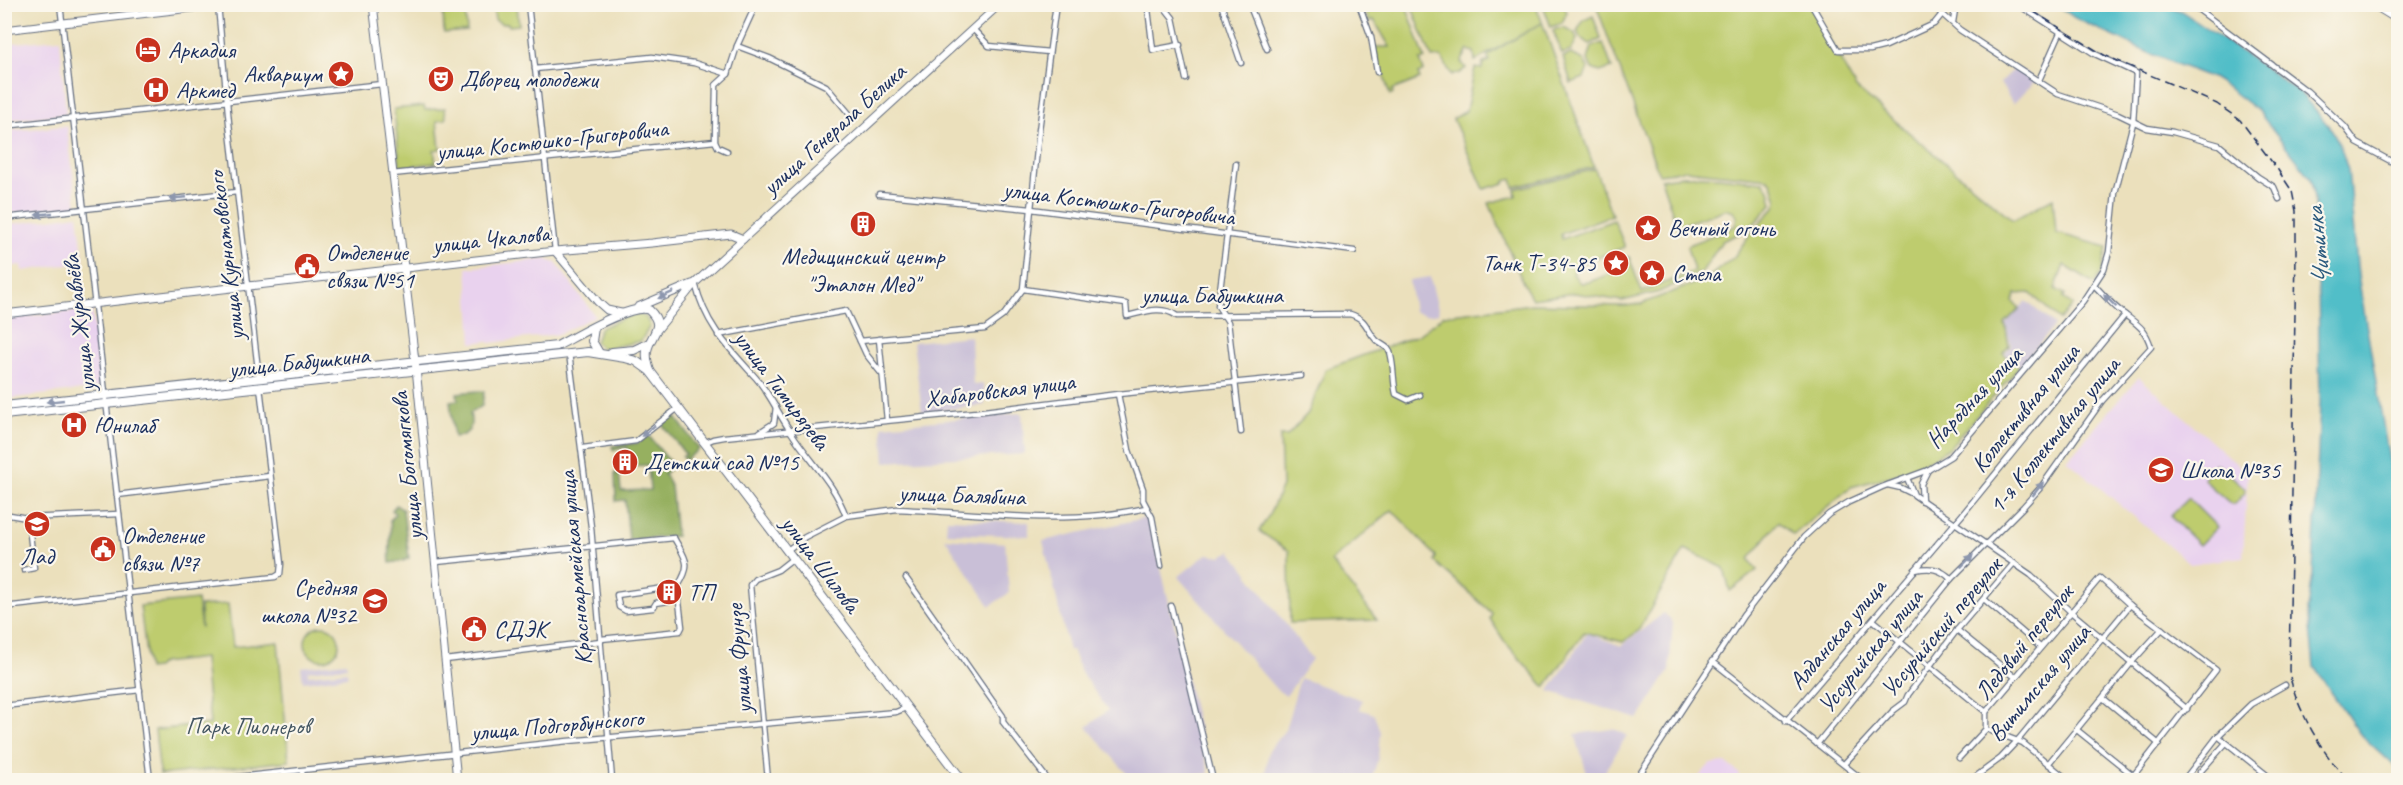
<svg xmlns="http://www.w3.org/2000/svg" width="2403" height="785" font-family="Caveat,sans-serif">
<rect width="100%" height="100%" fill="#fbf7ec"/>
<filter id="ink" filterUnits="userSpaceOnUse"><feTurbulence type="fractalNoise" baseFrequency=".0167" numOctaves="2"/><feDisplacementMap in="SourceGraphic" scale="12" xChannelSelector="R" yChannelSelector="G"/><feConvolveMatrix kernelMatrix="1 2 1 2 8 2 1 2 1" color-interpolation-filters="sRGB"/></filter>
<filter id="wash" filterUnits="userSpaceOnUse"><feTurbulence type="fractalNoise" baseFrequency=".008" numOctaves="4" result="noise"/><feDisplacementMap in="SourceGraphic" scale="24" xChannelSelector="R" yChannelSelector="G"/><feGaussianBlur stdDeviation="1.35" result="paint"/><feColorMatrix in="noise" values="0 0 0 0 0 0 0 0 0 0 0 0 0 0 0 0 0 1.4 0 .05"/><feComposite in="paint" operator="in"/></filter>
<g filter="url(#wash)">
<rect width="100%" height="100%" fill="#ebe0bc"/>
<g fill="#e9d2ee">
<path d="M60,39L66,114L5,120V44Z"/>
<path d="M67,126L77,206L5,214V131Z"/>
<path d="M78,215L84,262L22,271L21,265L5,267V225Z"/>
<path d="M545,259L556,263L595,316L559,334L490,343L487,341L472,343L467,268Z"/>
<path d="M92,309L100,388L5,399V319Z"/>
<path d="M2139,377L2248,474L2243,557L2190,564L2067,460Z"/>
<path d="M1726,763L1740,774L1736,780H1696L1710,764Z"/>
</g>
<g fill="#c9bfd7">
<path d="M2016,67L2036,80L2013,104L2000,83Z"/>
<path d="M1430,277L1439,313L1427,315L1414,312L1409,280Z"/>
<path d="M2026,301L2055,325L2020,366L2005,353L2011,346L2006,324Z"/>
<path d="M971,336L973,385L983,384L985,405L922,412L913,342Z"/>
<path d="M1022,413L1025,454L885,462L882,426Z"/>
<path d="M1149,517L1209,774L1132,780L1087,727L1108,710L1082,674L1072,650L1069,651L1043,541Z"/>
<path d="M947,519L1029,522V536L946,533Z"/>
<path d="M945,538L1005,543L1009,593L990,606Z"/>
<path d="M1231,551L1312,659L1286,696L1276,689L1178,577L1207,554L1221,556Z"/>
<path d="M1664,613L1673,623L1669,671L1638,719L1549,691L1587,633L1621,646Z"/>
<path d="M346,662L347,667L308,671V675L347,671L348,676L303,682L301,667Z"/>
<path d="M1300,678L1362,700L1359,709L1374,714L1380,732L1378,759L1371,780H1264L1269,750L1285,730Z"/>
<path d="M1614,729L1627,735L1600,780H1589L1575,734Z"/>
</g>
<g fill="#becc6e" stroke="#6c7e66" stroke-width="1.5">
<path d="M493,5H517L519,25L509,26L508,23L502,24L495,20Z"/>
<path d="M1363,5H1406L1425,59L1420,60L1424,71L1418,74L1420,79L1392,90L1393,93L1390,95L1374,47H1390L1374,20L1369,22Z"/>
<path d="M1411,5H1449L1445,6L1444,12L1463,5H1536L1594,167L1514,187L1512,179L1505,181V183L1484,189L1453,119L1466,111L1475,68L1482,69L1483,63L1489,61L1488,56L1494,51L1542,23L1475,61L1474,52L1468,50L1461,62L1466,68L1458,74L1452,75L1441,57L1432,58Z"/>
<path d="M1543,5L1564,6L1567,12L1562,23L1551,27Z"/>
<path d="M1596,5H1810L1856,88L2013,220L2053,198L2056,233L2107,247L2102,270L2094,284L2064,265L2055,289L2065,294L2063,298L2073,305L2060,320L2030,293L2015,294L2013,302L2020,308L2005,323L2009,346L2003,353L2019,367L1949,448L1913,470L1851,487L1793,535L1778,522L1749,559L1757,570L1730,591L1724,568L1685,549L1638,631L1623,642L1584,632L1545,687L1505,642L1490,619L1492,613L1435,562L1436,556L1392,510L1331,561L1377,620L1290,623L1289,551L1259,531L1269,515L1282,486L1280,436H1287L1308,413L1326,369L1418,335L1444,315L1532,304L1624,306L1641,304L1706,279L1734,257L1752,231L1775,207L1777,201L1772,183L1768,179L1686,170L1659,174Z"/>
<path d="M465,8L467,31L444,33L443,10Z"/>
<path d="M1593,16L1601,39L1590,44L1580,38L1577,31L1584,20Z"/>
<path d="M1563,27L1574,32L1577,39L1571,51L1562,54L1553,30Z"/>
<path d="M1603,43L1612,68L1600,72L1592,69L1588,60L1592,46Z"/>
<path d="M1571,54L1584,60L1588,69L1584,78L1571,83L1563,57Z"/>
<path d="M424,106L425,110L445,108L446,119L437,121L440,149L434,150L436,163L400,167L394,109Z"/>
<path d="M1595,169L1612,215L1561,234L1562,239L1614,220L1625,247L1577,265L1573,274L1580,283L1589,282L1623,269L1622,259L1629,257L1642,292L1694,271L1687,247L1689,245L1735,226L1737,216L1734,211L1728,209L1677,226L1661,179C1697,172 1727,178 1763,182L1769,189L1772,204L1748,230L1722,241L1702,272L1659,292L1622,301L1575,293L1532,299L1524,285L1489,203L1516,196L1515,189Z"/>
<path d="M635,313L646,317L650,326L641,341L608,348H602L595,342L600,328Z"/>
<path d="M2215,464H2218L2246,489L2245,493L2235,504H2231L2205,481L2204,478Z"/>
<path d="M2188,498L2217,527L2199,545L2170,516Z"/>
<path d="M197,600L201,628L200,606L228,604L233,647L278,642L289,761L160,775L155,730L210,724L204,658L161,663L156,668L148,669L140,606Z"/>
<circle cx="322" cy="643" r="17"/>
</g>
<g fill="#96b061" stroke="#587060" stroke-width="1.5">
<path d="M478,391L484,392L482,406L470,413C473,427 470,436 454,437L450,401L458,400L457,393Z"/>
<path d="M674,415L699,449L685,460L682,457L685,454L662,424Z"/>
<path d="M648,435L673,466L664,474L671,486L676,536L629,540L625,500L616,501L615,473H619L621,491L650,490L648,465L631,466L627,447L613,450L612,446L638,443Z"/>
<path d="M396,505L403,510L409,558L403,561L390,563C388,548 392,535 390,520L395,514L392,510Z"/>
</g>
<path fill="#51bec8" stroke="#367693" stroke-width="1.5" d="M2057,5H2165L2181,11L2274,74L2303,96L2332,130L2340,145L2348,170L2358,275L2398,513V769L2360,734L2314,667L2308,609L2313,573L2320,402L2317,220L2311,178L2258,111L2228,88L2212,78L2151,54L2075,18Z"/>
</g>
<g filter="url(#ink)">
<g fill="none" stroke-linecap="round" stroke-linejoin="round">
<defs>
<g id="minor">
<path d="M60,4L150,780"/>
<path d="M528,4L555,251"/>
<path d="M1149,4L1148,9L1153,50L1180,45"/>
<path d="M1162,4L1173,18L1186,79"/>
<path d="M1221,4L1241,63"/>
<path d="M1249,4L1267,49"/>
<path d="M1359,4L1371,37L1377,72"/>
<path d="M1811,4L1838,50H1870L1886,46L1934,24L1943,13"/>
<path d="M1931,4L1960,30L2058,94L2118,114L2147,128L2173,132L2219,145L2258,177L2274,187L2279,199"/>
<path d="M2191,4L2307,91L2345,127L2357,143L2398,165"/>
<path d="M218,5L229,123L259,378"/>
<path d="M930,6L931,4"/>
<path d="M1953,22L1956,4"/>
<path d="M973,29L989,46L1049,52"/>
<path d="M737,46L756,4"/>
<path d="M535,69L652,57L694,63L728,74L737,46L769,58L826,86L852,117"/>
<path d="M2039,80L2060,33"/>
<path d="M4,126L382,84"/>
<path d="M727,151L718,147L715,141L716,85L728,74"/>
<path d="M1236,164L1218,306L1228,322L1241,432"/>
<path d="M392,174L715,141"/>
<path d="M879,194L1031,209L1354,251"/>
<path d="M4,218L237,192"/>
<path d="M695,283C706,326 727,346 756,378C770,394 779,415 791,432C810,462 833,481 846,516"/>
<path d="M1023,289L1039,130L1056,4"/>
<path d="M718,335L846,311L860,341L985,329L1003,316L1023,289L1126,304L1127,316C1145,312 1161,305 1177,316L1350,314C1368,320 1365,328 1376,340C1382,346 1390,346 1391,356C1394,369 1393,381 1396,394L1408,400L1420,395"/>
<path d="M879,339L887,420"/>
<path d="M860,341L866,354L881,373"/>
<path d="M569,353L591,527L612,780"/>
<path d="M1118,394L1129,450L1143,489V500L1152,517L1161,566"/>
<path d="M760,432L774,423L776,407"/>
<path d="M704,443L713,439L724,437L976,412L1118,394L1301,376"/>
<path d="M583,448L636,441L678,408"/>
<path d="M1907,478L1914,495L2031,575L2071,612L2187,709"/>
<path d="M1888,485L1901,488L1911,493"/>
<path d="M117,495L270,476"/>
<path d="M1922,501L1921,484L1928,470"/>
<path d="M4,514L27,518L119,514"/>
<path d="M786,551L805,537L846,516L897,509C980,513 1065,526 1146,508"/>
<path d="M436,562L674,538C685,558 693,563 678,586L617,595L619,607L626,611L653,608L656,603L679,599"/>
<path d="M24,570L34,568L29,526"/>
<path d="M1915,570C1930,567 1940,568 1951,579"/>
<path d="M906,578L1003,716V722L1048,780"/>
<path d="M1984,599L2040,647"/>
<path d="M1171,606L1213,780"/>
<path d="M4,607L275,577L280,574L281,564L260,387"/>
<path d="M1873,620L1986,712"/>
<path d="M1957,630L2015,677"/>
<path d="M601,639L680,631L682,627L678,593L673,587"/>
<path d="M445,660L601,641"/>
<path d="M1712,661L1863,780"/>
<path d="M2103,698L2159,744"/>
<path d="M4,706L140,690"/>
<path d="M1786,721L1962,515L2125,315"/>
<path d="M1986,729L2023,743L2068,780"/>
<path d="M2077,730L2134,776"/>
<path d="M2218,736L2273,780"/>
<path d="M1817,744L1951,579L2023,507L2041,487L2102,401L2151,347C2145,328 2138,325 2124,314C2113,306 2104,295 2095,286"/>
<path d="M1959,758L1986,729V712L2100,578L2130,605L2216,670L2130,780"/>
<path d="M1844,764L1893,711L1905,702L1908,695L1957,630L2014,563"/>
<path d="M2048,764L2132,662L2162,629"/>
<path d="M302,771L303,780"/>
<path d="M211,780L568,741L896,712L906,708"/>
<path d="M768,780L750,585L755,579L778,570L792,559"/>
<path d="M1636,780L1743,616L1804,537L1829,514L1849,502L1882,487L1928,470L1951,456L2083,301L2104,269L2109,252L2115,193L2133,123L2136,73L2095,54L2017,4"/>
<path d="M1971,780L2001,758L2018,740L2130,605"/>
<path d="M2184,780L2218,736L2251,704L2285,685"/>
<path d="M2204,780L2200,772L2226,743"/>
</g>
<g id="secondary">
<path d="M373,4L417,378L457,780"/>
<path d="M2372,4L2398,20"/>
<path d="M4,30L225,4"/>
<path d="M555,251L598,302L607,310L621,313"/>
<path d="M638,307L692,284"/>
<path d="M4,314L555,251L652,243L731,234L743,239"/>
<path d="M657,330L695,283L1000,4"/>
</g>
<g id="primary">
<path d="M594,328L592,341L599,353"/>
<path d="M612,352L634,350L649,343"/>
<path d="M4,406L557,346C575,337 633,302 649,310C667,327 650,334 647,351C646,357 648,365 650,371"/>
<path d="M4,415L588,352L625,358L636,361L650,371L962,780"/>
</g>
</defs>
<use href="#minor" stroke="#646d7f" stroke-width="7"/>
<use href="#secondary" stroke="#646d7f" stroke-width="9"/>
<use href="#primary" stroke="#646d7f" stroke-width="10"/>
<use href="#minor" stroke="#fff" stroke-width="4.5"/>
<use href="#secondary" stroke="#fff" stroke-width="7"/>
<use href="#primary" stroke="#fff" stroke-width="8"/>
<path stroke="#1b2f5e" stroke-width="1.5" stroke-dasharray="9 4.5" stroke-linecap="butt" d="M2021,4L2104,55L2217,104L2240,120L2278,170L2292,191L2296,211V252L2289,670C2292,701 2325,760 2349,780"/>
</g>
<defs><path id="oneway-solid" d="M-6-.8H1V-3.2L6.5 0L1 3.2V.8H-6Z" transform="scale(1.5)"/></defs>
<g fill="#8d97ae">
<use href="#oneway-solid" transform="translate(178 198) rotate(175)"/>
<use href="#oneway-solid" transform="translate(44 214) rotate(174)"/>
<use href="#oneway-solid" transform="translate(666 295) rotate(156)"/>
<use href="#oneway-solid" transform="translate(2110 301) rotate(-136)"/>
<use href="#oneway-solid" transform="translate(55 401) rotate(174)"/>
<use href="#oneway-solid" transform="translate(648 431) rotate(141)"/>
<use href="#oneway-solid" transform="translate(2038 489) rotate(-52)"/>
<use href="#oneway-solid" transform="translate(1967 561) rotate(-45)"/>
</g>
</g>
<defs>
<symbol id="hotel-disc" viewBox="-11 -11 22 22"><circle r="9.5" fill="#c8321e" stroke="#fbf7ec"/><path d="M-6-4.5h1.5V1H6V5H4.5V3h-9V5H-6ZM-4 0a1.8 1.8 0 1 1 3.6 0ZM.5 0V-2.5h3Q6-2.5 6 0Z" fill="#fff"/></symbol>
<symbol id="sight-disc" viewBox="-11 -11 22 22"><circle r="9.5" fill="#c8321e" stroke="#fbf7ec"/><path d="M0-6L1.8-2.2L6-1.7L2.9 1.2L3.7 5.4L0 3.3L-3.7 5.4L-2.9 1.2L-6-1.7L-1.8-2.2Z" fill="#fff"/></symbol>
<symbol id="theatre-disc" viewBox="-11 -11 22 22"><circle r="9.5" fill="#c8321e" stroke="#fbf7ec"/><path d="M-5-5.5Q0-4 5-5.5V0Q5 5 0 6Q-5 5-5 0ZM-3.3-2.5H-1v1.5H-3.3ZM1-2.5H3.3v1.5H1ZM-2.8 1Q0 5.5 2.8 1Z" fill="#fff"/></symbol>
<symbol id="hospital-disc" viewBox="-11 -11 22 22"><circle r="9.5" fill="#c8321e" stroke="#fbf7ec"/><path d="M-5-5h3v3.5h4V-5h3V5h-3V1.5h-4V5h-3Z" fill="#fff"/></symbol>
<symbol id="building-disc" viewBox="-11 -11 22 22"><circle r="9.5" fill="#c8321e" stroke="#fbf7ec"/><path d="M-4-6H4V6H1V3H-1V6H-4ZM-2.5-4.3h1.7v1.8h-1.7ZM.8-4.3h1.7v1.8H.8ZM-2.5-1h1.7V.8h-1.7ZM.8-1h1.7V.8H.8Z" fill="#fff"/></symbol>
<symbol id="civic-disc" viewBox="-11 -11 22 22"><circle r="9.5" fill="#c8321e" stroke="#fbf7ec"/><path d="M-.6-6.5H3V-4.5H.6V-3L4-1V1h2V6H-6V1h2V-1L-.6-3ZM-1.2 2.5V6h2.4V2.5Z" fill="#fff"/></symbol>
<symbol id="school-disc" viewBox="-11 -11 22 22"><circle r="9.5" fill="#c8321e" stroke="#fbf7ec"/><path d="M0-5L7-2L0 1L-7-2ZM-4 1L0 2.5L4 1V4Q0 6-4 4Z" fill="#fff"/></symbol>
</defs>
<g fill-rule="evenodd">
<use href="#hotel-disc" x="133" y="35" width="30" height="30"/>
<use href="#sight-disc" x="326" y="59" width="30" height="30"/>
<use href="#theatre-disc" x="426" y="64" width="30" height="30"/>
<use href="#hospital-disc" x="141" y="75" width="30" height="30"/>
<use href="#building-disc" x="848" y="209" width="30" height="30"/>
<use href="#sight-disc" x="1633" y="213" width="30" height="30"/>
<use href="#sight-disc" x="1601" y="248" width="30" height="30"/>
<use href="#civic-disc" x="292" y="251" width="30" height="30"/>
<use href="#sight-disc" x="1637" y="258" width="30" height="30"/>
<use href="#hospital-disc" x="59" y="410" width="30" height="30"/>
<use href="#building-disc" x="610" y="447" width="30" height="30"/>
<use href="#school-disc" x="2146" y="455" width="30" height="30"/>
<use href="#school-disc" x="22" y="509" width="30" height="30"/>
<use href="#civic-disc" x="88" y="534" width="30" height="30"/>
<use href="#building-disc" x="654" y="577" width="30" height="30"/>
<use href="#school-disc" x="360" y="586" width="30" height="30"/>
<use href="#civic-disc" x="459" y="614" width="30" height="30"/>
</g>
<g text-anchor="middle" dominant-baseline="central" stroke-width="4.5" stroke-linejoin="round" paint-order="stroke">
<g font-size="24" fill="#1b2f5e" stroke="#fbf7ec" text-anchor="start">
<text x="168" y="50">Аркадия</text>
<text x="322" y="74" text-anchor="end">Аквариум</text>
<text x="460" y="79">Дворец молодежи</text>
<text x="176" y="90">Аркмед</text>
<text x="1668" y="228">Вечный огонь</text>
<text x="326" y="252">Отделение<tspan x="326" dy="28">связи №51</tspan></text>
<text x="863" y="256" text-anchor="middle">Медицинский центр<tspan x="863" dy="28">"Эталон Мед"</tspan></text>
<text x="1596" y="263" text-anchor="end">Танк Т-34-85</text>
<text x="1672" y="273">Стела</text>
<text x="94" y="425">Юнилаб</text>
<text x="644" y="462">Детский сад №15</text>
<text x="2180" y="470">Школа №35</text>
<text x="122" y="535">Отделение<tspan x="122" dy="28">связи №7</tspan></text>
<text x="37" y="556" text-anchor="middle">Лад</text>
<text x="356" y="587" text-anchor="end">Средняя<tspan x="356" dy="28">школа №32</tspan></text>
<text x="688" y="592">ТП</text>
<text x="494" y="629">СДЭК</text>
</g>
<g font-size="24" fill="#1b2f5e" stroke="#fbf7ec">
<text transform="translate(834 129) rotate(-42)">улица Генерала Белика</text>
<text transform="translate(552 140) rotate(-6)">улица Костюшко-Григоровича</text>
<text transform="translate(1119 203) rotate(7)">улица Костюшко-Григоровича</text>
<text transform="translate(491 239) rotate(-6)">улица Чкалова</text>
<text transform="translate(226 256) rotate(-97)">улица Курнатовского</text>
<text x="1212" y="295">улица Бабушкина</text>
<text transform="translate(79 323) rotate(-97)">улица Журавлёва</text>
<text transform="translate(299 362) rotate(-6)">улица Бабушкина</text>
<text transform="translate(782 390) rotate(53)">улица Тимирязева</text>
<text transform="translate(1000 390) rotate(-7)">Хабаровская улица</text>
<text transform="translate(1974 397) rotate(-47)">Народная улица</text>
<text transform="translate(2025 408) rotate(-51)">Коллективная улица</text>
<text transform="translate(2054 435) rotate(-51)">1-я Коллективная улица</text>
<text transform="translate(407 466) rotate(-96)">улица Богомягкова</text>
<text transform="translate(962 495) rotate(2)">улица Балябина</text>
<text transform="translate(821 564) rotate(53)">улица Шилова</text>
<text transform="translate(575 568) rotate(-95)">Красноармейская улица</text>
<text transform="translate(1941 627) rotate(-50)">Уссурийский переулок</text>
<text transform="translate(1837 634) rotate(-50)">Алданская улица</text>
<text transform="translate(2024 642) rotate(-51)">Ледовый переулок</text>
<text transform="translate(1870 651) rotate(-51)">Уссурийская улица</text>
<text transform="translate(739 659) rotate(-95)">улица Фрунзе</text>
<text transform="translate(2039 683) rotate(-50)">Витимская улица</text>
<text transform="translate(557 725) rotate(-5)">улица Подгорбунского</text>
</g>
<g font-size="24" fill="#445662" stroke="#fbf7ec">
<text x="248" y="726">Парк Пионеров</text>
</g>
<g font-size="26" font-style="italic" fill="#2b5a7e" stroke="#fbf7ec">
<text transform="translate(2318 246) rotate(-96)">Читинка</text>
</g>
</g>
<rect width="2403" height="785" fill="none" stroke="#fbf7ec" stroke-width="24"/>
</svg>
